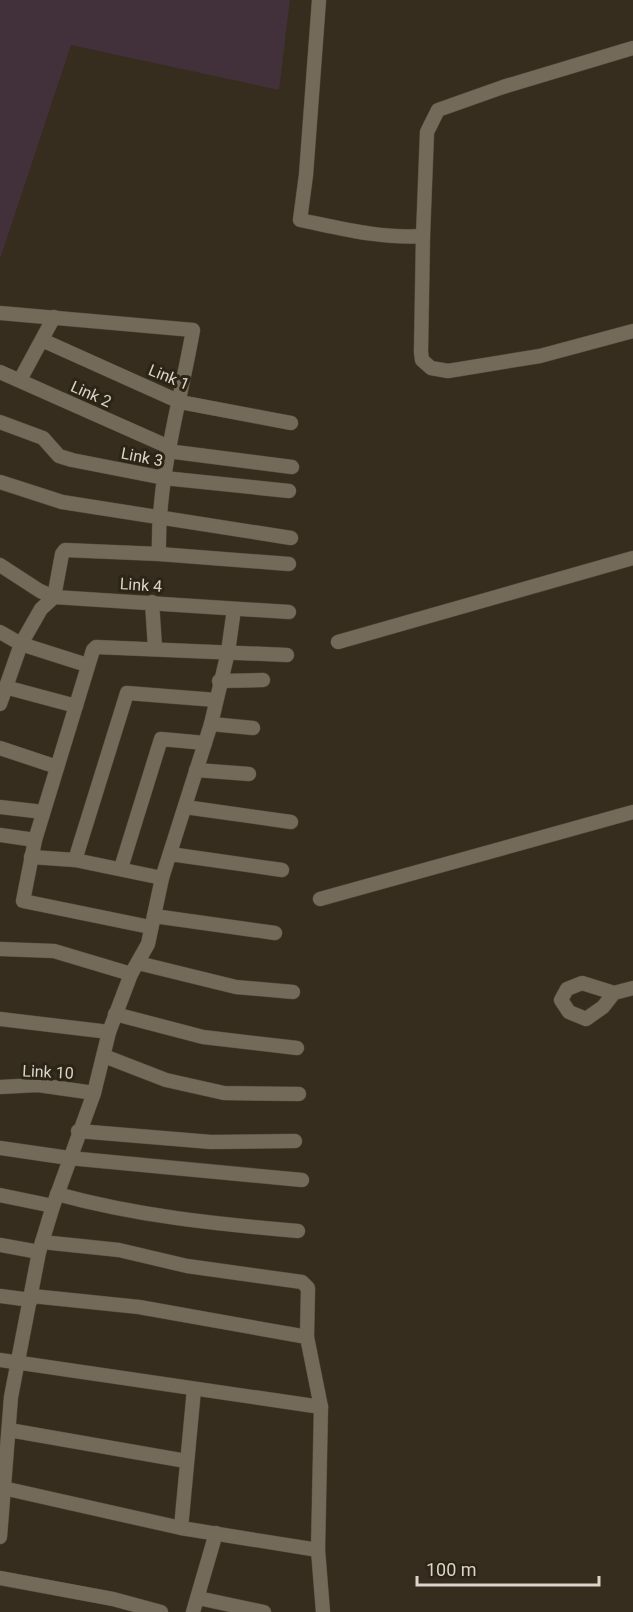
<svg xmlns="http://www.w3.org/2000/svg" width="633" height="1612" font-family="Roboto,sans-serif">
<rect width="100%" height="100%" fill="#362d1f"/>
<path fill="#42303b" d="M0,0H290L279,90L71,45L0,259Z"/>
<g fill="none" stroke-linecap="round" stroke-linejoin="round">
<defs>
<g id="minor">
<path d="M319,0L306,175L300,220C340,228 381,239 423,236L427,132L438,110L503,87L633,48"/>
<path d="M423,236L421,352L422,360L431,368L448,371L540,356L633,331"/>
<path d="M0,313L193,330C180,404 157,478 159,554"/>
<path d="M42,340L180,402L291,423"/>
<path d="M0,372L169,447"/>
<path d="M20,380L54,317"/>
<path d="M0,422L43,438L59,456L72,460L164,478L289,491"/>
<path d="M167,451L292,467"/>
<path d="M0,482L62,502L291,538"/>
<path d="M0,565L40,591L54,597L289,612"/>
<path d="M152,602L155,648"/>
<path d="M0,632L21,644L87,665"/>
<path d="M338,642L633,558"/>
<path d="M219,681L263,680"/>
<path d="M5,687L76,706"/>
<path d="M0,704L21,644L41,609L54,597L62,554L65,550L159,554L289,564"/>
<path d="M211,724L253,728"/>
<path d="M0,748L57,767"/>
<path d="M196,770L249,774"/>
<path d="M0,807L43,812"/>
<path d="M185,807L291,822"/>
<path d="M0,835L35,840"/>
<path d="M170,854L282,870"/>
<path d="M31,857L75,860L162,878"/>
<path d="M75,860L127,693L216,700"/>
<path d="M121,868L161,739L205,743"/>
<path d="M320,899L633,812"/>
<path d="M154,916L275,933"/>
<path d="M150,927L23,901L35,840L93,650L96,647L287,655"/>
<path d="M0,949L54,951L131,974"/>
<path d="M138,963L236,987L293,992"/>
<path d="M614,993L603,1007L586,1019L569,1012L561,1000L567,989L582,983L614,993L633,988"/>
<path d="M115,1014L203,1037L297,1048"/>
<path d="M0,1019L109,1032"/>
<path d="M104,1056L166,1080L224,1093L299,1094"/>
<path d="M0,1087L38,1085L94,1093"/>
<path d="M78,1131L211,1142L295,1141"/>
<path d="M0,1148L69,1158L302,1180"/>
<path d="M57,1194C137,1216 216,1224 298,1231"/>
<path d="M0,1195L53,1206"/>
<path d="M42,1242L119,1250L187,1266L302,1282L308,1288L307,1337L321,1407L318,1550L323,1612"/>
<path d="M0,1245L39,1252"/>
<path d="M0,1296L31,1300"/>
<path d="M32,1296L139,1307L307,1337"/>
<path d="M0,1360L321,1407"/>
<path d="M9,1430L186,1461"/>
<path d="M3,1488L181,1528L318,1550"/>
<path d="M181,1528L194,1389"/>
<path d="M0,1537L11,1397L39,1252L53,1206L94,1093L109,1032L131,974L148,944L162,878L211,724L228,652L234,609"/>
<path d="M0,1578L113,1599L161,1612"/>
<path d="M198,1598L264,1612"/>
<path d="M193,1612L216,1533"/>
</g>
</defs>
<use href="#minor" stroke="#534b3f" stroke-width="15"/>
<use href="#minor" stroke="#746a59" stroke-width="14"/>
</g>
<g text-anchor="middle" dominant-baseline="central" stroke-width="6" stroke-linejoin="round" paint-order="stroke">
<g font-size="16" fill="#dad4cb" stroke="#2c2415">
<text transform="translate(169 377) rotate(22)">Link 1</text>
<text transform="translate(91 394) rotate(24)">Link 2</text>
<text transform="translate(142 457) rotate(11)">Link 3</text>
<text transform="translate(141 585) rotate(4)">Link 4</text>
<text transform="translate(48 1072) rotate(3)">Link 10</text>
</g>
</g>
<path d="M417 1576v9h182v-9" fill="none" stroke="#dad4cb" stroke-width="3"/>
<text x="426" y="1576" font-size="18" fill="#dad4cb" stroke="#2c2415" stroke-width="4.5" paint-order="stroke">100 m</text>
</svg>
